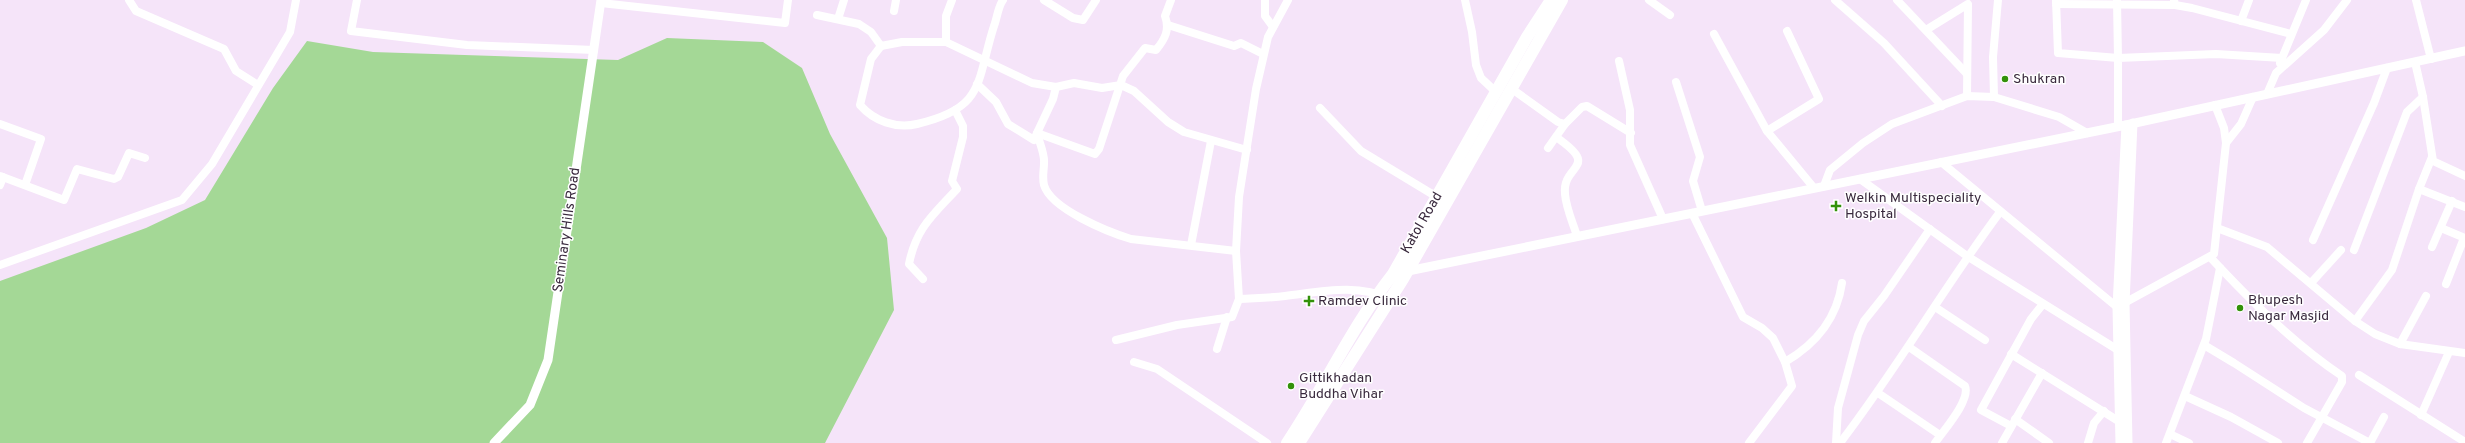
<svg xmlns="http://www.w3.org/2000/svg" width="2465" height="443" font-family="Overpass,sans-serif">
<rect width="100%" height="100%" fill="#f5e4f9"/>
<path fill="#a4d896" d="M667,38L763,42L802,68L830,134L887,238L894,310L825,443H0V281L146,228L205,200L273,88L307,41L373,52L618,60Z"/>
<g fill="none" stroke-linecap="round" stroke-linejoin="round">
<g stroke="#fff" stroke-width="8">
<path d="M129,0L136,11L224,49L236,71L258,85"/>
<path d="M357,0L351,31L467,45L594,50"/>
<path d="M1044,0L1073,18L1083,20L1096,0"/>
<path d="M1265,0V16L1273,27"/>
<path d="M1465,0L1472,32L1476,65L1481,78L1496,92"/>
<path d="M1649,0L1670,15"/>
<path d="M1835,0L1884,43L1942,106"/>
<path d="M1897,0L1967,74"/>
<path d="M2056,0L2058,53L2118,58L2117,0"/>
<path d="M2174,0L2175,5L2192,8L2291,34"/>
<path d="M2416,0L2431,59"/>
<path d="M601,3L785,23L788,0"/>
<path d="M2056,4L2175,5"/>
<path d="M894,11L896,0"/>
<path d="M817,15L859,24L871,32L881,46L871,59L860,105C874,121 896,129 917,124C986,108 976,82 994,26C997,18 998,7 1003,0"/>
<path d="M838,19L844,0"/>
<path d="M2241,21L2249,0"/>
<path d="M1168,25L1234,46L1241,43L1263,54"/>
<path d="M1926,30L1968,4L1967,96"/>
<path d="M1787,31L1819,99L1767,131L1814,188"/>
<path d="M1714,34L1767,131"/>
<path d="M946,42V16L952,0"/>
<path d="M881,46L902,42H946L1032,83L1056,87L1074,83L1102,88L1121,85L1134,91L1168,122L1184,132L1247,150"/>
<path d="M1619,61L1630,110V145L1663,219"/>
<path d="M2415,62L2423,97L2433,161L2465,176"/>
<path d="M2280,63L2306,0"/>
<path d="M1676,82L1700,157L1693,181L1702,211"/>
<path d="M977,84L996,102L1008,124L1034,140L1037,133C1039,142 1045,154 1044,163C1044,171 1042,176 1044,185C1051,209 1108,232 1131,239L1236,251"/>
<path d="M1056,87L1053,99L1037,133L1095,154L1099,149L1123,76L1145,48L1156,50C1165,39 1170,30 1165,16L1171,0"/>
<path d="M1512,89L1558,122L1565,124L1582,107L1587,106L1631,133"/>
<path d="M2267,94L2276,73L2324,30L2347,0"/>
<path d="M1994,97L1993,57L1998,0"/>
<path d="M2215,105L2224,128L2226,143"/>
<path d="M1320,108L1361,151L1437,197"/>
<path d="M0,124L41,139L25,185"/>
<path d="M2118,126V58L2216,54L2282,58"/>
<path d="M1556,137C1602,169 1562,163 1565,194C1566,208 1573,223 1577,236"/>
<path d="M1548,148L1565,124"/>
<path d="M2432,157L2419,189L2465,207"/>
<path d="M1941,162L2117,307L2214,254L2226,143L2241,124L2253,97"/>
<path d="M0,176L64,200L77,169L114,179L118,177L129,153L145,158"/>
<path d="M1860,179L1967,256L2118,350"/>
<path d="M0,185L3,177"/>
<path d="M1824,186L1830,170L1863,143L1892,124L1967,96L1994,97L2059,117L2087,133"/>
<path d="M1692,213L1743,317L1762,328L1773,338L1785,362L1792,386L1749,443"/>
<path d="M2217,228L2267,247L2355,321L2375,334L2400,344L2465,353"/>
<path d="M2441,228L2465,238"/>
<path d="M2313,240L2374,103L2387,68"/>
<path d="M1191,245L1211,141"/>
<path d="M2432,247L2452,201"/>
<path d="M2354,250L2407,112L2423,97"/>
<path d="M2210,257C2250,300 2293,343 2342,376V382L2307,443"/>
<path d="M0,265L182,200L212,164L290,32L296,0"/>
<path d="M923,279L909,264C916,228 933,215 957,189L952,181L963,137V126L955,110"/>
<path d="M2311,283L2341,250"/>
<path d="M2446,284L2464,238"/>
<path d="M1239,299C1254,298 1270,298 1285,296C1320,292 1357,283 1390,299"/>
<path d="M1935,307L1985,340"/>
<path d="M2355,321L2392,270L2419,189"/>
<path d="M1116,340L1177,325L1232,317L1239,299L1236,251L1239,197L1256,89L1268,37L1288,0"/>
<path d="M2400,344L2426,296"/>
<path d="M2204,345L2234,363L2304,408L2370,443"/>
<path d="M1909,347L1965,386C1971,400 1943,431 1935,443"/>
<path d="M1217,349L1227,317"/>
<path d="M2011,354L2120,422"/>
<path d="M1134,362L1157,369L1267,443"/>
<path d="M1785,362C1816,344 1837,318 1842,283"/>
<path d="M2359,375L2465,442"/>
<path d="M1878,393L1940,435"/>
<path d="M2185,396L2231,417L2278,443"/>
<path d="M2421,415L2449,352"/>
<path d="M2015,419L2049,443"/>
<path d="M2011,426L1981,410L2031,319L2043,304"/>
<path d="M2170,434L2189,443"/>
<path d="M1836,443L1838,408L1858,335L1864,321L1884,296L1930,229"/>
<path d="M1840,443C1897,369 1944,287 2000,212"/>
<path d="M2002,443L2042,373"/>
<path d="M2088,443L2094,423L2104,411"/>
<path d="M2166,443L2206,339L2220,268"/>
<path d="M2370,443L2384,417"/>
</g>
<g stroke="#fff" stroke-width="9">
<path d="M1403,272L2126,125L2465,51"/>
<path d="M494,443L530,405L548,360L601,0"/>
<path d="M2120,443L2117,307L2126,125"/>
<path d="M2128,443L2125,303L2133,123"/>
</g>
<g stroke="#fff" stroke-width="12">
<path d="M1287,443C1324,388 1352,326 1393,274L1527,37L1551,0"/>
<path d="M1299,443L1403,279L1562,0"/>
</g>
</g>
<g fill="#329109" stroke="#fff" stroke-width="1.5">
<circle cx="2005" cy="79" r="4"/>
<path d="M1834 200h4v4h4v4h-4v4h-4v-4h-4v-4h4z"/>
<path d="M1307 295h4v4h4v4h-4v4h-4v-4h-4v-4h4z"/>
<circle cx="2240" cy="308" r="4"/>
<circle cx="1291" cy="386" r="4"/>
</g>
<g text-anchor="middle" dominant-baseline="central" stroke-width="3" stroke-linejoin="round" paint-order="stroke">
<g font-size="14" fill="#39293d" stroke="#fff" text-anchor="start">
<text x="2013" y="79">Shukran</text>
<text x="1845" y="198">Welkin Multispeciality<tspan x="1845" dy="16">Hospital</tspan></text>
<text x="2248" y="300">Bhupesh<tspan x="2248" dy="16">Nagar Masjid</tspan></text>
<text x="1318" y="301">Ramdev Clinic</text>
<text x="1299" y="378">Gittikhadan<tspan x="1299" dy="16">Buddha Vihar</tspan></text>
</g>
<g font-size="14" fill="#39293d" stroke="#fff">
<text transform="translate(1422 223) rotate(-60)">Katol Road</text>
<text transform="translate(567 230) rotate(-82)">Seminary Hills Road</text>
</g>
</g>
</svg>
